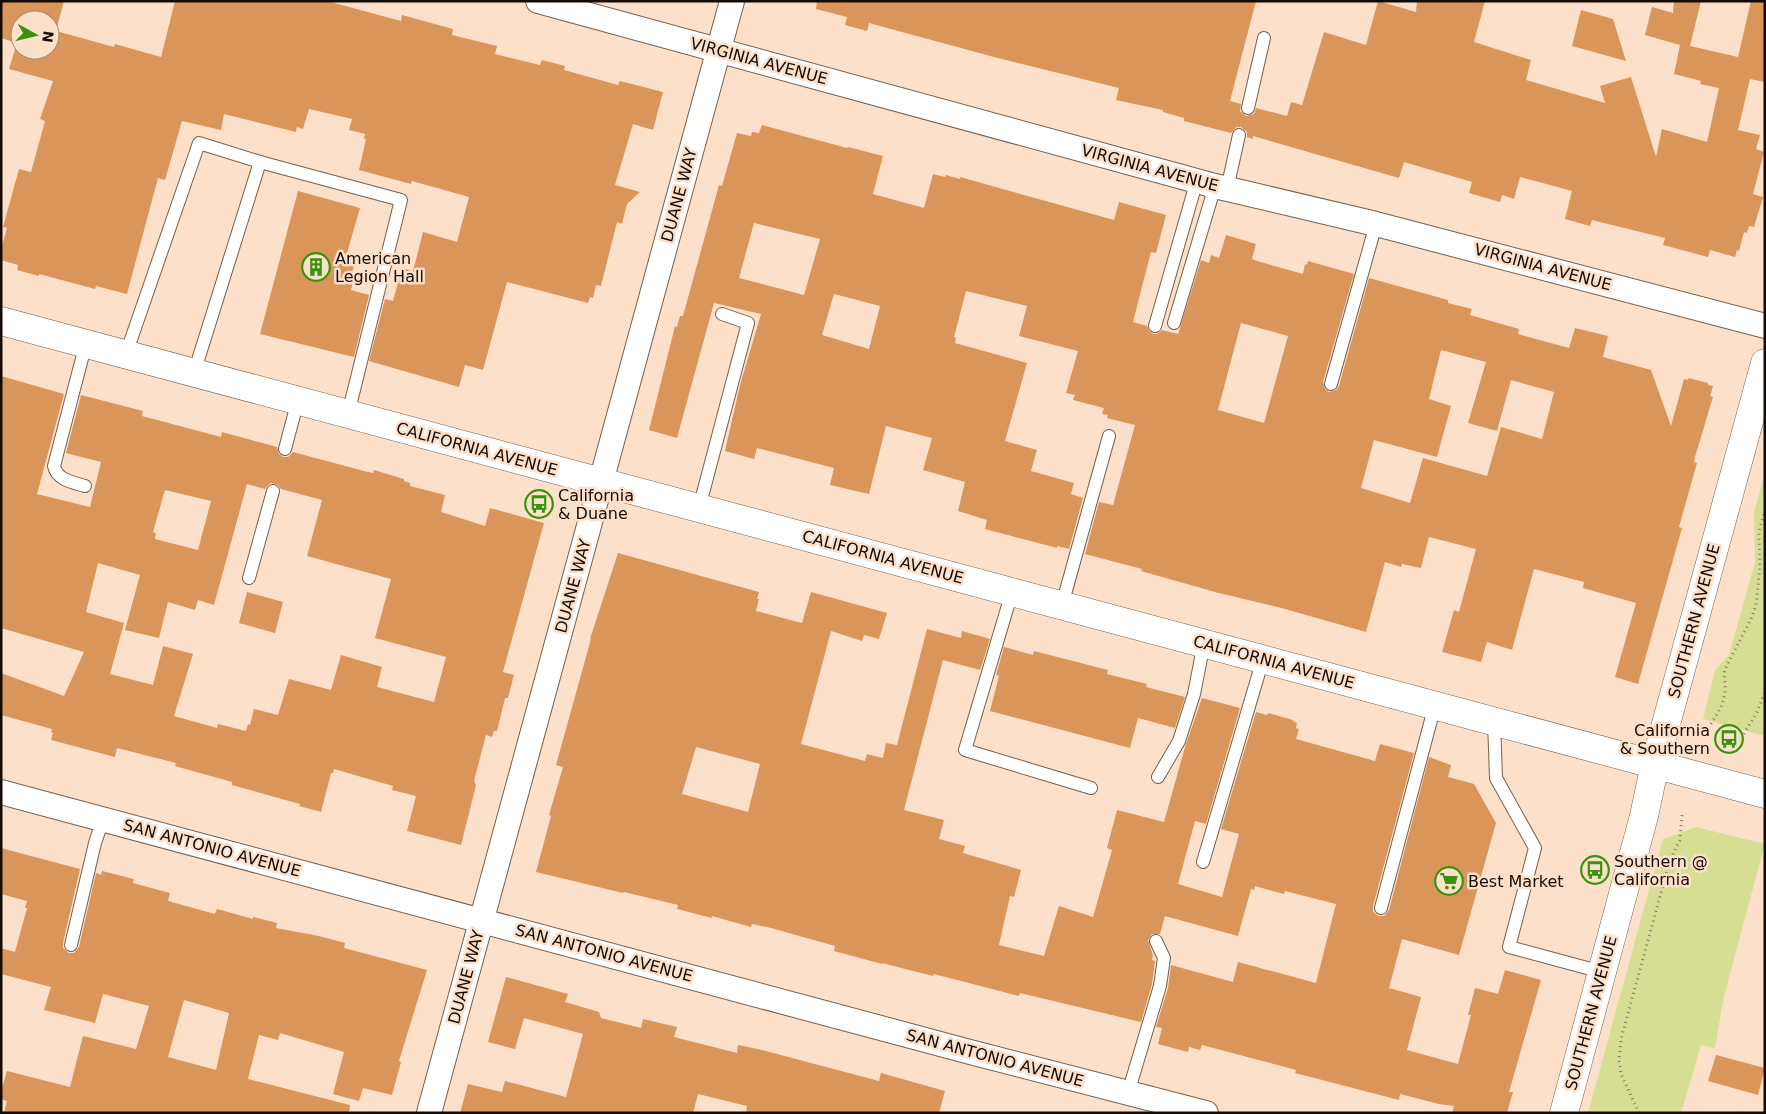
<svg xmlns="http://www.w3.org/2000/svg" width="1766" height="1114" font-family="'DejaVu Sans',sans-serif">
<rect width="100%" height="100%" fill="#fde0ca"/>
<g fill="#d6de94">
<path d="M1765,472V736L1703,719L1715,670L1729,655L1755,562L1754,513Z"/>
<path d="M1696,827L1765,844L1724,996L1715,1048L1701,1045L1681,1113H1588L1663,839Z"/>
</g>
<g fill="#da955b" fill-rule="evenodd">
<path d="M1,1H64L56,31L114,47L115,44L161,57L175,1H327L401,21L402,15L453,29L452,35L497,46L495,54L540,65L542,60L565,66L564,70L618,85L620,81L663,92L653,130L633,124L615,185L640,192L627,204L622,224L617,222L601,286L596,285L593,298L590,297L588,303L507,282L483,370L465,365L459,387L369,361L385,299L393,301L402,268L413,271L423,232L457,242L469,197L412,181L411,184L359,170L366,139H364L365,134L349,130L352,119L309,109L303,129L297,127L296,132L224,114L221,130L182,121L165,180L158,178L127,294L96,286L95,289L39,274V276L17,270L18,265L1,260V249L7,228L3,227L19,169L31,172L45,121L40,119L53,81L9,69L17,43L1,38ZM20,20H50V50H20Z"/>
<path d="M817,1H1256L1230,101L1241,104L1240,111L1246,116L1254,114L1256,108L1287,116L1291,102L1302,105L1324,32L1366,45L1378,1L1416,12L1417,1H1485L1474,42L1531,60L1526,80L1605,103L1600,86L1631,77L1656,157L1662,129L1707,142L1719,88L1700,84L1701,81L1674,74L1680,45L1645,35L1652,7L1673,13L1674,1H1701L1690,46L1738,57L1751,1H1765V82L1750,79L1738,130L1760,135L1756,149L1764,152L1753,194L1763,197L1754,227L1749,226L1747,233L1744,232L1739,251L1737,250L1735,257L1710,250L1708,257L1663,245L1665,238L1592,220L1590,226L1565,219L1572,191L1520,177L1514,199L1502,195L1500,202L1469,193L1472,182L1404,162L1399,178L1253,136V139L1247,137V132L1241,127H1236L1231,133L1184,121V118L1163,112V110L1116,100L1119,88L994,57L869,23L867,31L845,25L847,17L816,9Z"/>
<path d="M1581,10L1613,19L1626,61L1572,46Z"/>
<path d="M762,125L847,148L848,147L883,156L873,194L924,208L933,174L945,177L946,175L960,179V177L1114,220L1119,202L1166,215L1156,253L1151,252L1133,322L1147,326L1149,331L1153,334H1157L1162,330L1178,334L1201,260L1209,263L1211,255L1219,258L1226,235L1256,244L1252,259L1257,261L1303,274L1305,264L1307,265L1308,261L1354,274L1323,382L1325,389L1329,392L1336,390L1339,386L1369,278L1448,300V303L1472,309L1470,315L1519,329L1518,334L1569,348L1575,328L1608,336L1603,357L1651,370L1671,426L1684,379L1688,380L1689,378L1708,383V385L1713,386L1710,396L1713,397L1695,457L1694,462L1697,463L1679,527L1682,528L1638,684L1615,677L1636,603L1583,588L1584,582L1534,569L1512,650L1487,642L1481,662L1442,652L1454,610L1459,612L1476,549L1429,537L1421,568L1402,564L1401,567L1385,562L1366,632L1285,609L1215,592L1141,571L1142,569L1085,554L1099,502L1113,505L1135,425L1107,418L1108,415L1102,414L1104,408L1073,400L1075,395L1066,393L1078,351L1019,336L1027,306L966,291L954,337L956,338L955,343L1027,363L1005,441L1037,450L1031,471L1074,483L1071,494L1083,498L1069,549L1057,546V548L985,529L987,520L958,511L965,482L923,470L932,438L886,426L869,494L830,485L834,468L757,448L754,459L725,451L740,385L761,314L714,303L677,438L649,430L675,326L677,327L680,316H683L719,185L722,186L737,133L751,136L752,132L759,133ZM754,223L820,239L804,295L739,278ZM834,294L880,306L869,349L822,335ZM1241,323L1288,336L1264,423L1218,410ZM1441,350L1486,362L1468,423L1497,431L1511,380L1554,392L1542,439L1501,427L1487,476L1423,458L1410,503L1361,488L1374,440L1437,457L1451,406L1429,399Z"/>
<path d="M298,191L360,208L345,260L355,263L352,272L355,273L351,290L369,295L354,357L260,334Z"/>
<path d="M1,376L64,394L37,494L90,507L101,462L66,453L81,395L143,411L142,416L221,437L222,432L277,447L279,454L283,457H288L293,452L364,471L373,473L374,470L404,479V481L410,483V486L445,495L441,512L485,526L490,508L544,523L503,672L514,675L508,698H505L497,731H494L492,737L486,735L474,781L476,785L461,845L407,831L416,796L392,790L393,786L334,769L333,773H331L321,812L299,806L300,804L232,785V782L175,766L176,763L117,748L115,757L51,740L53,733L51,732L52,729L1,715V673L64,696L84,652L1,628ZM271,483L278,485L281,489L322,500L307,556L391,579L375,638L446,657L434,702L377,687L382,667L341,655L331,690L289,679L278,715L254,709L250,725L248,724L246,731L218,724L217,728L174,716L193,654L163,646L153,685L110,674L124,623L86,612L98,563L140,575L125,630L159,638L168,602L195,610L198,600L214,605L247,484L265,489L268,485ZM165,490L211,501L198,550L155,539L156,533L153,532Z"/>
<path d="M618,553L759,592L757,599H759L756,611L802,623L811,592L887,613L879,639L864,635L862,641L831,631L801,744L865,761L867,754L883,758L886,743L897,745L927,629L961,638L962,631L990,639L980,670L943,660L904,810L944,820L939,839L965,846L963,853L1021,870L1014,897L1010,896L999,945L1044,956L1059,906L1093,917L1112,850L1107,848L1117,810L1164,822L1185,747L1202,698L1240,708L1206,824L1195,821L1178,884L1222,897L1239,834L1221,829L1256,712L1267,715L1268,713L1293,720V721L1297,723L1296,728L1299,729L1296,739L1375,761L1380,744L1414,753L1373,906V911L1378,916H1384L1389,910L1429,757L1451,765L1448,777L1474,784L1496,823L1459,955L1402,939L1389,988L1421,997L1407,1050L1458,1064L1471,1015H1468L1475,988L1498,994L1505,970L1541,980L1509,1092H1513L1507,1113H1452L1454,1106L1439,1104L1400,1094L1399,1100L1295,1073L1296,1070L1202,1045L1200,1050L1189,1047L1188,1052L1158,1044L1162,1028L1156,1027L1168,988L1171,965L1233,982L1238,962L1316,983L1336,904L1285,891L1284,894L1255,886L1254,890L1251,889L1238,936L1165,916L1160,934H1152L1148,940L1153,955L1152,960L1155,961L1152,984L1141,1022L1020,993L1019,996L934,974L933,976L882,963V964L834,951L835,946L771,928L752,924L751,927L712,916V918L677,909L678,905L624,892L623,893L536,872L551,816L549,815L563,767L556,765L591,639H590ZM696,747L760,764L748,812L682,794Z"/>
<path d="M247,592L283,602L275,633L239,623Z"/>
<path d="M1004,647L1033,655L1034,651L1108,670L1107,674L1147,684L1146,687L1185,697L1175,728L1138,718L1130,748L990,711L999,676L996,675Z"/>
<path d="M1,848L80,869L63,943V948L69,953H74L79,947L96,873L101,875L102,871L134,879L133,883L170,893L168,901L215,914L217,909L253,919V917L277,923L276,928L319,936L345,943L344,948L427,970L399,1061L401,1062L392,1095L363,1088L359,1101L333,1094L344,1052L280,1033L278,1040L259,1035L248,1079L350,1105L349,1113H4L7,1101L1,1099V1092L7,1071L70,1087L83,1036L136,1049L149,1006L103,994L95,1023L44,1010L51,987L1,974V948L15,952L27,908H25L27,901L1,894ZM184,1000L229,1013L216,1070L168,1057Z"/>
<path d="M506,977L568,994L565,1002L599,1012L601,1018L641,1028L643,1019L677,1027L674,1037L737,1053L738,1045L762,1050L879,1081L881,1073L945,1091L939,1113H746L747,1106L698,1094L693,1113H460L468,1084L502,1092L505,1081L566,1097L583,1034L524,1018L515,1049L488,1042Z"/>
<path d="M1716,1055L1765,1068L1758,1095L1708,1081Z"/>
</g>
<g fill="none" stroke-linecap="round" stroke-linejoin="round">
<defs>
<g id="lane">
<path d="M1248,108L1264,38"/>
<path d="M260,162L401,200L348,414"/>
<path d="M1227,189L1239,135"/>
<path d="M1174,323L1215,186"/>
<path d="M1155,326L1197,180"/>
<path d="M126,354L199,143L260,162L194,373"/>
<path d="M1331,384L1376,224"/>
<path d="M285,449L298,400"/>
<path d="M85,486C72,482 57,480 54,466L86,343"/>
<path d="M699,508L748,323L722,314"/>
<path d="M249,578L273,491"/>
<path d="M1012,592L965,750L1091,788"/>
<path d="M1062,605L1109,436"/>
<path d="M1494,721L1496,778L1535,848L1509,947L1602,972"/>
<path d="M1158,777L1179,741L1194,694L1204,643"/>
<path d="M1203,862L1263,659"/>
<path d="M1381,908L1435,705"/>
<path d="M71,945L95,843L103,819"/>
<path d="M1128,1093L1160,986L1164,958L1156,941"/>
</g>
<g id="street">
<path d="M538,1L1215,186L1376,224L1765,326"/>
<path d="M1,792L970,1052L1206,1113"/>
<path d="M429,1113L732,1"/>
</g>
<g id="secondary">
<path d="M1,321L1765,794"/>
<path d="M1564,1113L1644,816L1655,764L1765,363"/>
</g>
</defs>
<use href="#lane" stroke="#775f4c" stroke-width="14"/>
<use href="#street" stroke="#775f4c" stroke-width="26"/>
<use href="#secondary" stroke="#775f4c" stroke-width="29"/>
<g stroke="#897668" stroke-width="3" stroke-dasharray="1 4" stroke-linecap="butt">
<path d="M1708,728C1716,716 1724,706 1725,690C1726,683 1723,677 1725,669L1751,619L1756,605L1760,567L1759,532L1765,510"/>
<path d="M1744,734L1757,712L1765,692"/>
<path d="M1639,1113L1621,1074L1619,1060L1621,1039L1670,860L1680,840L1682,815"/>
</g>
<use href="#lane" stroke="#fff" stroke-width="12"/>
<use href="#street" stroke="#fff" stroke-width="24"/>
<use href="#secondary" stroke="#fff" stroke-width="28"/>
</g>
<defs>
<symbol id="building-ring" viewBox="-11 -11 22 22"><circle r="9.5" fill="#fde0ca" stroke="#37930b" stroke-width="1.5"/><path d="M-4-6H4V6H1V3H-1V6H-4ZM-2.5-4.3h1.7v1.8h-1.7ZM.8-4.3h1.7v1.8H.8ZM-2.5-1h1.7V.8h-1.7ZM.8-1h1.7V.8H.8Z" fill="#37930b"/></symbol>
<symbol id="bus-ring" viewBox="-11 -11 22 22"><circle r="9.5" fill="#fde0ca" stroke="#37930b" stroke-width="1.5"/><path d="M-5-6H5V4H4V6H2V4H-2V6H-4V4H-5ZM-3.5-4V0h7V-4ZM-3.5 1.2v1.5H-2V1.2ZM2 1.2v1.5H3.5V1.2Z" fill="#37930b"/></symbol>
<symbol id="supermarket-ring" viewBox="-11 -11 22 22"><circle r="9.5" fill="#fde0ca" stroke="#37930b" stroke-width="1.5"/><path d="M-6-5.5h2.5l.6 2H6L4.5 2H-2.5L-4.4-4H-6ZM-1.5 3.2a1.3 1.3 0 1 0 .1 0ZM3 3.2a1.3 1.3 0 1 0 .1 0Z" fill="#37930b"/></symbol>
</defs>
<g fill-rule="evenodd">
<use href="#building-ring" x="300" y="251" width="32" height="32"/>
<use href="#bus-ring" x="523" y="488" width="32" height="32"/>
<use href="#bus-ring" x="1713" y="723" width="32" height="32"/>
<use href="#bus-ring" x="1579" y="854" width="32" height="32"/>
<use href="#supermarket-ring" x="1433" y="865" width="32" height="32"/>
</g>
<g text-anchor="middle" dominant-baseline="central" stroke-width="5" stroke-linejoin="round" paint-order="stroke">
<g font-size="16" fill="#140b05" stroke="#fde0ca">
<text transform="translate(759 61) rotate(15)">VIRGINIA AVENUE</text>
<text transform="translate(1150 168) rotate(15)">VIRGINIA AVENUE</text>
<text transform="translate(679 195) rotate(-75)">DUANE WAY</text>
<text transform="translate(1543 267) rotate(15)">VIRGINIA AVENUE</text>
<text transform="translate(477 449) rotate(15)">CALIFORNIA AVENUE</text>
<text transform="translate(883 557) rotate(15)">CALIFORNIA AVENUE</text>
<text transform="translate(573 586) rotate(-75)">DUANE WAY</text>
<text transform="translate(1694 621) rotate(-75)">SOUTHERN AVENUE</text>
<text transform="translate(1274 662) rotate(15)">CALIFORNIA AVENUE</text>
<text transform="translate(212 848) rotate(15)">SAN ANTONIO AVENUE</text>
<text transform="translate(604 953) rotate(15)">SAN ANTONIO AVENUE</text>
<text transform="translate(466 977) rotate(-75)">DUANE WAY</text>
<text transform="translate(1591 1013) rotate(-75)">SOUTHERN AVENUE</text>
<text transform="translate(995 1058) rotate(15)">SAN ANTONIO AVENUE</text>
</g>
<g font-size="16" fill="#140b05" stroke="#fde0ca" text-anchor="start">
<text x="335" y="258">American<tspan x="335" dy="18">Legion Hall</tspan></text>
<text x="558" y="495">California<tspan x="558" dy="18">&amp; Duane</tspan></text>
<text x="1710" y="730" text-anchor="end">California<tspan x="1710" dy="18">&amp; Southern</tspan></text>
<text x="1614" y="861">Southern @<tspan x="1614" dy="18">California</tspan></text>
<text x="1468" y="881">Best Market</text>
</g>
</g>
<rect width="1766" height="1114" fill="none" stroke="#140b05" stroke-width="5"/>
<g transform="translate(35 35) rotate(98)"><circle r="24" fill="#fde0ca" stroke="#a08b7b"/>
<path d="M0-4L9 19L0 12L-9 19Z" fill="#37930b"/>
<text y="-8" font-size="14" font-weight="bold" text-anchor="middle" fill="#140b05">N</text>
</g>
</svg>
